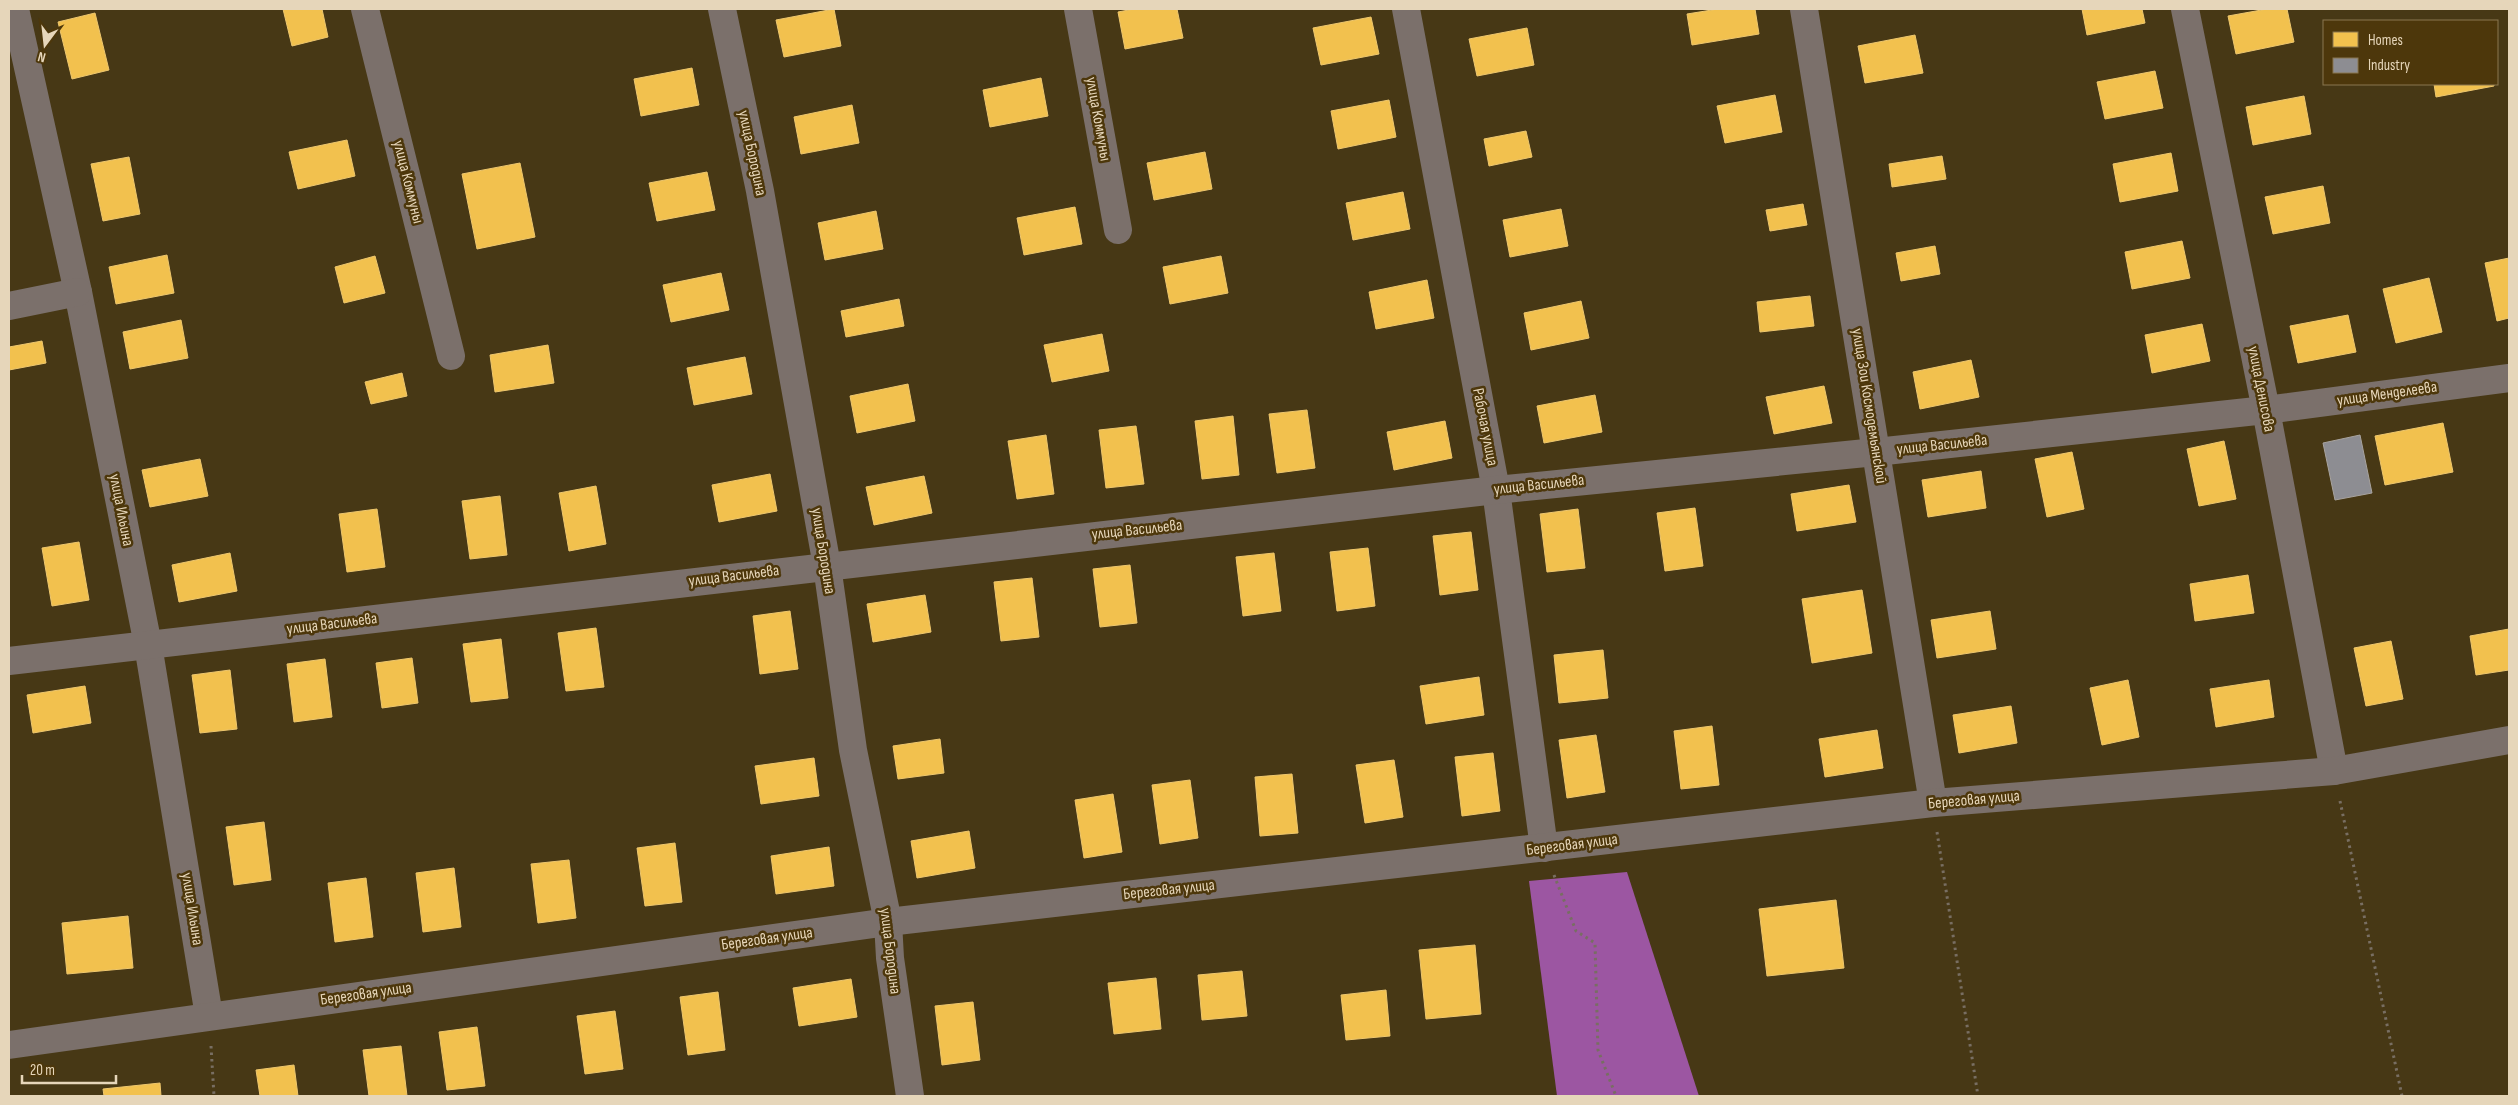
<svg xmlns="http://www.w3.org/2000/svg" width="2518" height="1105" font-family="'Sofia Sans Condensed',sans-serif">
<rect width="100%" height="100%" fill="#473815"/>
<path fill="#9c56a2" d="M1627,872L1699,1096H1557L1529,881Z"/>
<g fill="#f2c14e" stroke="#eec76e">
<path d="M283,9H322L328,37L292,46Z"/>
<path d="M834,9L841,46L784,57L776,20Z"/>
<path d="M1134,9H1177L1183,38L1125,49L1118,12Z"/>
<path d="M1718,9H1755L1759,34L1692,45L1687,14Z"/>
<path d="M2082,9H2142L2145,23L2087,35Z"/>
<path d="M2267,9H2287L2294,42L2236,54L2228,16Z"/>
<path d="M95,13L109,70L72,79L58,22Z"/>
<path d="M1371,17L1379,54L1321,65L1313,28Z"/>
<path d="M1527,28L1534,65L1477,76L1469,39Z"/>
<path d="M1915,35L1923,73L1865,83L1858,46Z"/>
<path d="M692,68L699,105L641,116L634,79Z"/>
<path d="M2155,71L2163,108L2105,119L2097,82Z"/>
<path d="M1041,78L1048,116L990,127L983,90Z"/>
<path d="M2434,84H2494V86L2436,97Z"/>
<path d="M1775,95L1782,132L1725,143L1717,106Z"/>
<path d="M2304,96L2311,134L2253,145L2246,107Z"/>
<path d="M1389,100L1396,137L1338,149L1331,111Z"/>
<path d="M852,105L859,143L801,154L794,117Z"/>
<path d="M1526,131L1532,157L1489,166L1484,139Z"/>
<path d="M347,140L355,176L298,189L289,152Z"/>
<path d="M1205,152L1212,189L1154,200L1147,163Z"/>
<path d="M2171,153L2178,191L2120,202L2113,164Z"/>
<path d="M1942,156L1946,179L1892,187L1889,164Z"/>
<path d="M129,157L140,214L103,221L91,164Z"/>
<path d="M520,163L535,237L477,249L462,174Z"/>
<path d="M707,172L715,210L657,221L649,183Z"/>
<path d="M2323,186L2330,223L2273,234L2265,197Z"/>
<path d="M1403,192L1410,229L1353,240L1346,203Z"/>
<path d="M1803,204L1807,225L1770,231L1766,210Z"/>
<path d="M1075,207L1082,244L1024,255L1017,218Z"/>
<path d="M1561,209L1568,246L1510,257L1503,220Z"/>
<path d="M876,211L883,249L825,260L818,223Z"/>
<path d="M2182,241L2190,278L2132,289L2125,252Z"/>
<path d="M1935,246L1940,274L1901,281L1896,253Z"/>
<path d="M167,255L174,293L116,304L109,267Z"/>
<path d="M375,256L385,293L344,303L335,267Z"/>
<path d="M1221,256L1228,293L1170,304L1163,267Z"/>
<path d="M2509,258V318L2497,321L2485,263Z"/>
<path d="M721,273L729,310L671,322L663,285Z"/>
<path d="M2429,278L2442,332L2396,343L2383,289Z"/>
<path d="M1427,280L1434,318L1376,329L1369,292Z"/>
<path d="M1810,296L1814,326L1760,332L1757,302Z"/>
<path d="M899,299L904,326L846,337L841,311Z"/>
<path d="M1581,301L1589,338L1531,350L1524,313Z"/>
<path d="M2348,315L2356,352L2298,363L2290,326Z"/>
<path d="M181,320L188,358L130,369L123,332Z"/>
<path d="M2202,324L2210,361L2152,373L2145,335Z"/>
<path d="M1102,334L1109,371L1052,382L1044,345Z"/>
<path d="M42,341L46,363L9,370V347Z"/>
<path d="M548,345L554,383L495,392L490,355Z"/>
<path d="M745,357L752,394L694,405L687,368Z"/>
<path d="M1971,360L1979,397L1920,409L1913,372Z"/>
<path d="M402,373L407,396L371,404L365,382Z"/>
<path d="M908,384L915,421L857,433L850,396Z"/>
<path d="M1824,386L1832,423L1774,434L1766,397Z"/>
<path d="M1595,395L1602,432L1544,443L1537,406Z"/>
<path d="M1307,410L1315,468L1277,473L1269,414Z"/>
<path d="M1233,416L1239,475L1202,479L1195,421Z"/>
<path d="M1445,421L1452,458L1394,470L1387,432Z"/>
<path d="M2443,423L2453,472L2385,485L2375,436Z"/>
<path d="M1136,426L1144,484L1106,488L1099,430Z"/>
<path d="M1046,435L1054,494L1017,499L1008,441Z"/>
<path d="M2224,441L2236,499L2199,506L2187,449Z"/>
<path d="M2072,452L2084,509L2047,517L2035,459Z"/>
<path d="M200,459L208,496L150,507L142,470Z"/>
<path d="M1981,471L1986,508L1928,517L1922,480Z"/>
<path d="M770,474L777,511L719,522L712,485Z"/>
<path d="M924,476L932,513L874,525L866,487Z"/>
<path d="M1849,485L1856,522L1797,531L1791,494Z"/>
<path d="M596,486L606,544L569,551L559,493Z"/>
<path d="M500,496L507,555L470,559L462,501Z"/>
<path d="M1695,508L1703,566L1665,571L1657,513Z"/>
<path d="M377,509L385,567L347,572L339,514Z"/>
<path d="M1578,509L1585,568L1547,572L1540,514Z"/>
<path d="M1471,532L1478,590L1440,595L1433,536Z"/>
<path d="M79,542L89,600L52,606L42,548Z"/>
<path d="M1368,548L1375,606L1337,611L1330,552Z"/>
<path d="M230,553L237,591L179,602L172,565Z"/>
<path d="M1274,553L1281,611L1243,616L1236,557Z"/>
<path d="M1130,565L1137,623L1100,627L1093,569Z"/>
<path d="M2248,575L2254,613L2195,621L2190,584Z"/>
<path d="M1032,578L1039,637L1001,641L994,582Z"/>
<path d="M1862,590L1872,653L1812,663L1802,599Z"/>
<path d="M925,595L931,632L873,642L867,604Z"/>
<path d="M790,611L798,669L760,674L753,616Z"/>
<path d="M1990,611L1996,649L1937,658L1931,620Z"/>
<path d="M596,628L604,687L566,691L558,633Z"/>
<path d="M2509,629V670L2476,675L2470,636Z"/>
<path d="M501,639L508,698L471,702L463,644Z"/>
<path d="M2391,641L2403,699L2366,706L2354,648Z"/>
<path d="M1603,650L1608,698L1559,703L1554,655Z"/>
<path d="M412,658L418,703L382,708L376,663Z"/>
<path d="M325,659L332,717L294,722L287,664Z"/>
<path d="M230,670L237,729L200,733L192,675Z"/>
<path d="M1479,677L1484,715L1426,724L1420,686Z"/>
<path d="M2128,680L2139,737L2102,745L2090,688Z"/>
<path d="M2269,680L2274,717L2216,727L2210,689Z"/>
<path d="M85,686L91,723L33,733L27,695Z"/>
<path d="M2011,706L2017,743L1959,753L1953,715Z"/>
<path d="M1712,726L1719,785L1681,789L1674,731Z"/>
<path d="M1877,730L1883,768L1825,777L1819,739Z"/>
<path d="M1596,735L1605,792L1567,798L1559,740Z"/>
<path d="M940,739L944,773L898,779L893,746Z"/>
<path d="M1493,753L1500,811L1462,816L1455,757Z"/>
<path d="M814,758L819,796L761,804L755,766Z"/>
<path d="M1394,760L1403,817L1365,823L1356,765Z"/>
<path d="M1292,774L1298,833L1260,836L1255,777Z"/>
<path d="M1190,780L1198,838L1160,844L1152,785Z"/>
<path d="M1113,794L1122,852L1084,858L1075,800Z"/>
<path d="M264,822L271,880L234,885L226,827Z"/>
<path d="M969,831L975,868L917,878L911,841Z"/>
<path d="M675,843L682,902L645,906L637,848Z"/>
<path d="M829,847L834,886L776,894L771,856Z"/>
<path d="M569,860L576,918L538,923L531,864Z"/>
<path d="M454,868L461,927L423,932L416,873Z"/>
<path d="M366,878L373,937L335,942L328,883Z"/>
<path d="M1836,900L1844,968L1767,976L1759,909Z"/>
<path d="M128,916L133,968L67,974L62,923Z"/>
<path d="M1475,945L1481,1014L1426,1019L1419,950Z"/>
<path d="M1242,971L1247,1016L1202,1020L1198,975Z"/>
<path d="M1156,978L1161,1029L1114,1034L1108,983Z"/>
<path d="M851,979L857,1017L799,1026L793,988Z"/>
<path d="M1386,990L1390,1036L1346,1040L1341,995Z"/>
<path d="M718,992L725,1050L688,1055L680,997Z"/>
<path d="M973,1002L980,1060L942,1065L935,1006Z"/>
<path d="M615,1011L623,1069L585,1074L577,1016Z"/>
<path d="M477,1027L485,1086L447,1090L439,1032Z"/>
<path d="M401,1046L407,1096H369L363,1050Z"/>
<path d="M294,1065L298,1096H260L256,1070Z"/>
<path d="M160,1083L161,1096H104L103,1089Z"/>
</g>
<path fill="#8d8d92" stroke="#a8a39e" d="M2360,435L2372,493L2335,500L2323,443Z"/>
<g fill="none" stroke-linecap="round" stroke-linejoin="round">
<g stroke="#786e62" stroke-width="3" stroke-dasharray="2.5 4" stroke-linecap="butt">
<path d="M2340,801L2402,1096"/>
<path d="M1937,832L1978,1096"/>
<path d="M1554,875L1576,931L1595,943L1598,1050L1616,1096"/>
<path d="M211,1046L214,1096"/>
</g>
<g stroke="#7b706b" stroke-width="28">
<path d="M15,9L78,292L148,645L209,1016"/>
<path d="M365,9L451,356"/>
<path d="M722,9L760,191L827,566L853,750L888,922L890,958L910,1096"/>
<path d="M1078,9L1118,230"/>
<path d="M1406,9L1496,490L1544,848"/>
<path d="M1804,9L1933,803"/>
<path d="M2185,9L2266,410L2334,771"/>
<path d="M9,306L78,292"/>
<path d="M9,661L1496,490L1876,452L2266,410L2509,378"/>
<path d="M9,1045L888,922L1933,803L2334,771L2509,740"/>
</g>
</g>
<g text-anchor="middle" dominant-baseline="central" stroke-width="5" stroke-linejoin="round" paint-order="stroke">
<g font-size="16" fill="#e6d6ba" stroke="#4d370b">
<text transform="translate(1098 119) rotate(80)">улица Коммуны</text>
<text transform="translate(752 153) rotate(78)">улица Бородина</text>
<text transform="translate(408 182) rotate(76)">улица Коммуны</text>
<text transform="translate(2261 389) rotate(79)">улица Денисова</text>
<text transform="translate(2387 394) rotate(-8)">улица Менделеева</text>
<text transform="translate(1869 406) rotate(81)">улица Зои Космодемьянской</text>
<text transform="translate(1485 427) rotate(79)">Рабочая улица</text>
<text transform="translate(1942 445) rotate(-6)">улица Васильева</text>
<text transform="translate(1539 485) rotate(-6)">улица Васильева</text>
<text transform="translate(121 510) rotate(79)">улица Ильина</text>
<text transform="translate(1137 530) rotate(-6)">улица Васильева</text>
<text transform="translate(823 551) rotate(81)">улица Бородина</text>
<text transform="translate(734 576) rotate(-7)">улица Васильева</text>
<text transform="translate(332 624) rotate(-7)">улица Васильева</text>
<text transform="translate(1974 800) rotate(-5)">Береговая улица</text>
<text transform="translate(1572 845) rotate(-7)">Береговая улица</text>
<text transform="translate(1169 890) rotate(-6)">Береговая улица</text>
<text transform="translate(192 909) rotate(81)">улица Ильина</text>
<text transform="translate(767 939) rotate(-8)">Береговая улица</text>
<text transform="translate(890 951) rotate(83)">улица Бородина</text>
<text transform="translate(366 994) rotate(-8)">Береговая улица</text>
</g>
</g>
<rect width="2518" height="1105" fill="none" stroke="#e6d6ba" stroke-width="20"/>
<rect x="2323" y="20" width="175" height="65" fill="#4d370b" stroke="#8a7751"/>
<rect x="2333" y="32" width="25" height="15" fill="#f2c14e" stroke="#8a7751"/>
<text x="2368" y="45" font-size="15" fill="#e6d6ba">Homes</text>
<rect x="2333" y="58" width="25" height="15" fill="#8d8d92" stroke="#8a7751"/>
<text x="2368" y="70" font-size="15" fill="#e6d6ba">Industry</text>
<g transform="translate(45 45) rotate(195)" stroke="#4d370b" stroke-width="4" paint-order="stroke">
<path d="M0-4L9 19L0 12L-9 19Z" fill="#e6d6ba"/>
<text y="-8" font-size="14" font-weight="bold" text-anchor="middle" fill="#e6d6ba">N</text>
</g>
<path d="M22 1075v8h94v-8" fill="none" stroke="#e6d6ba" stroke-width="2.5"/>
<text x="30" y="1075" font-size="15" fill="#e6d6ba" stroke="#4d370b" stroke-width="4" paint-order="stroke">20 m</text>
</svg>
